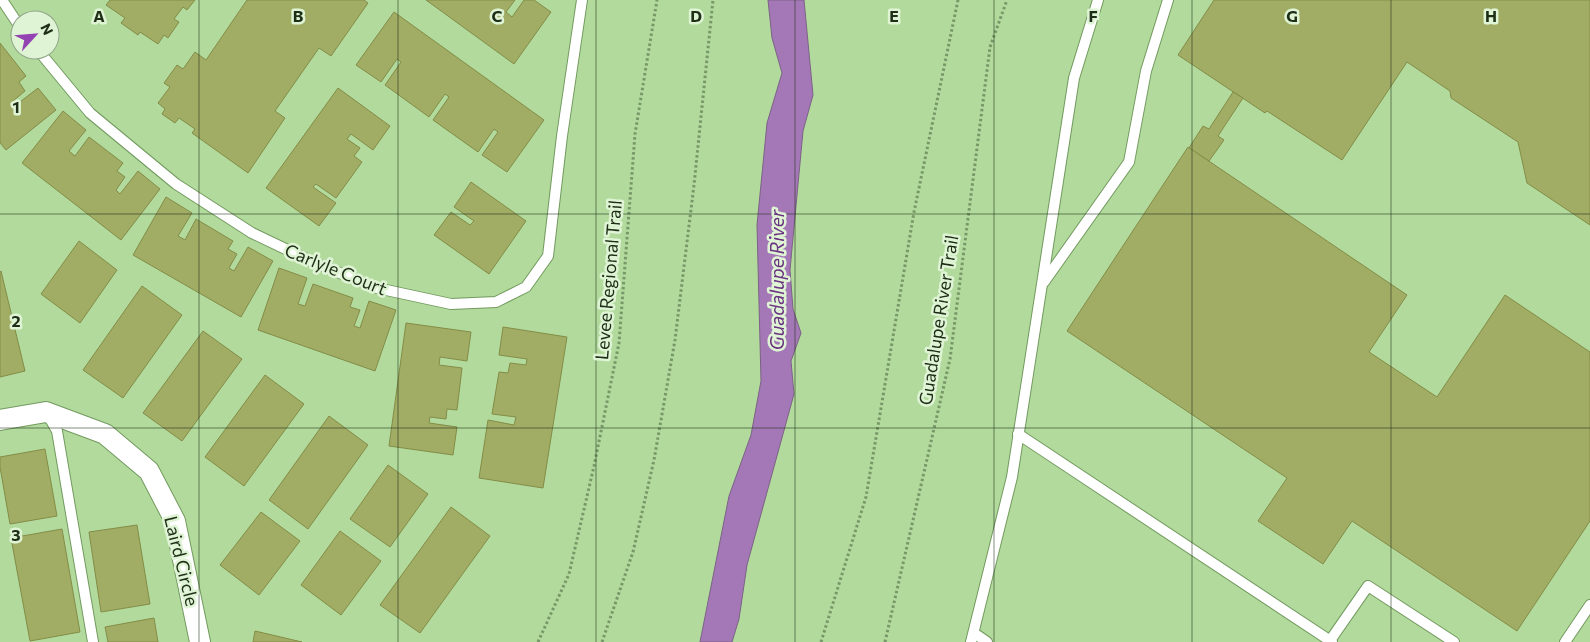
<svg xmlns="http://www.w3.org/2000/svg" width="1590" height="642" font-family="Commissioner,sans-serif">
<rect width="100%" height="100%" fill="#b1da9c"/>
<path fill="#a478b6" stroke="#7c6286" d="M768,0H804L813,95L803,131L790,270L793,309L801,333L791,361L794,394L747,565L739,619L732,642H700L729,496L751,435L761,381L757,225L767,123L782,73L772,38Z"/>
<g fill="#a1ac65" stroke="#838d47">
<path d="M110,0H195L187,10L183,7L174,19L179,22L168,38L164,35L158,44L140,32L138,35L121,23L125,18L106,5Z"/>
<path d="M247,0H364L368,3L331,56L319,48L275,111L285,118L248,173L192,133L195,129L179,118L175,123L162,114L165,109L158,103L170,87L164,83L177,65L183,69L195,52L206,60Z"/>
<path d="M426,0H515L506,12L512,17L524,0H534L551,12L514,64Z"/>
<path d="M1214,0H1590V225L1527,183L1518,142L1451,98L1450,91L1407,62L1342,160L1267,111L1265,113L1178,55Z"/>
<path d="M394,12L544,120L507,172L482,155L498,132L494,129L478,152L433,120L449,97L445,94L429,117L385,85L401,62L397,59L381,82L356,65Z"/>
<path d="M0,43L26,76L19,82L25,91L13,101L16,105L38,88L56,110L6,150L0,143Z"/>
<path d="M338,88L390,126L373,150L351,134L347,139L360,148L354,156L362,162L336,198L316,184L313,187L336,203L319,226L266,188Z"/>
<path d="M1233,92L1243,98L1218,136L1224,140L1209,161L1189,148L1203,126L1209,129Z"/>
<path d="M63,111L86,130L69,151L75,156L89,137L123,163L117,171L125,177L116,190L120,194L138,171L160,189L121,240L22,163Z"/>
<path d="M1188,147L1407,295L1369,352L1437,397L1505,295L1590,352V521L1517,631L1352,521L1323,564L1258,521L1287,478L1067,331Z"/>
<path d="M471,182L526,221L489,274L434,235L451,212L470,225L474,221L454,207Z"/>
<path d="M166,197L192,213L178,236L185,240L196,219L233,241L228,249L237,254L229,268L234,271L248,247L273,261L241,317L133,255Z"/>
<path d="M79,241L117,270L80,323L41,294Z"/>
<path d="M279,268L307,278L298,304L305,306L313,284L353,298L350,307L360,310L354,326L360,328L369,301L396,310L375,371L258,330Z"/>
<path d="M1,271L25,371L0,377V272Z"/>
<path d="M142,286L182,315L123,398L83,370Z"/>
<path d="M406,323L471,332L467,361L440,357L439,365L462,368L457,410L447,409L446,419L430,417L429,423L457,427L453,455L389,446Z"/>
<path d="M503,327L567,337L543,488L479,478L488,420L514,425L516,417L492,414L499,372L508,373L510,363L526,365L527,359L499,355Z"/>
<path d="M203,331L242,359L182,441L143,413Z"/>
<path d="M265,375L304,404L244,486L205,457Z"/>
<path d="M329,416L368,445L308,529L269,500Z"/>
<path d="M45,449L57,516L10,524L0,467V457Z"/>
<path d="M388,465L428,494L390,547L350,519Z"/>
<path d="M451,507L490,536L420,633L380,605Z"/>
<path d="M261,512L300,541L259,595L220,565Z"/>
<path d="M137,525L150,604L101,612L89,532Z"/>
<path d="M62,529L80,632L30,641L11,538Z"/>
<path d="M340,531L381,561L341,615L301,585Z"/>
<path d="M154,618L158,642H108L105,627Z"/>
<path d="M255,631L302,642H253Z"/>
</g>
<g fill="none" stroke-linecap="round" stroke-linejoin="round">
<defs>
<g id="lane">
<path d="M2,0L20,27"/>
<path d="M38,50L90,113L176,184L252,233L315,263L377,288L451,304L496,302L526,287L548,256L562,136L582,0"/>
<path d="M1044,282L1129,162L1146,71L1168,0"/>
<path d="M48,415L57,431L93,642"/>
<path d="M1018,434L1332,642"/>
<path d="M974,633L987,642"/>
<path d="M971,642L1012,477L1074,78L1098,0"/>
<path d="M1329,642L1368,586L1454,642"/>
<path d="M1565,642L1590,605"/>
</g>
<path id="street" d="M0,420L46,412L105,434L149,471L175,521L200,642"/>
</defs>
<use href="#lane" stroke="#739a5f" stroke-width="12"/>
<use href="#street" stroke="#739a5f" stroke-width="22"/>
<g stroke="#789768" stroke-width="3" stroke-dasharray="2.5 2.5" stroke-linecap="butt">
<path d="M538,642L569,574L594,466L619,343L635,134L657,0"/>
<path d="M602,642L633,552L654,460L675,340L694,185L713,0"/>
<path d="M821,642L866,497L914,212L958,0"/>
<path d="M885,642L950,359L990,47L1007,0"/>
</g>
<use href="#lane" stroke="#fff" stroke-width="10"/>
<use href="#street" stroke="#fff" stroke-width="20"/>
</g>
<path fill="none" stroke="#1e2e16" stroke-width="1" stroke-opacity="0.55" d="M199,0V642M398,0V642M596,0V642M795,0V642M994,0V642M1192,0V642M1391,0V642M0,214H1590M0,428H1590"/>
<g text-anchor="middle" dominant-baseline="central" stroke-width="5" stroke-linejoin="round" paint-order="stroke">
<g font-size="18" fill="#1e2e16" stroke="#dff4d5">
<text transform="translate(336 269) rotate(22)">Carlyle Court</text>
<text transform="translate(608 280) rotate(-85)">Levee Regional Trail</text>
<text transform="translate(938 320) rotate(-81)">Guadalupe River Trail</text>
<text transform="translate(182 561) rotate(76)">Laird Circle</text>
</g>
<g font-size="19" font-style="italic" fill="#6a3380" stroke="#dff4d5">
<text transform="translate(776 280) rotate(-90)">Guadalupe River</text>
</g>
</g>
<g font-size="16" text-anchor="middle" font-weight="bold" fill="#1e2e16" stroke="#dff4d5" stroke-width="5" stroke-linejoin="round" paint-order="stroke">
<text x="99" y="22">A</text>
<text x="298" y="22">B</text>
<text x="497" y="22">C</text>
<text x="696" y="22">D</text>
<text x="894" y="22">E</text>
<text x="1093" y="22">F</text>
<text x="1292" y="22">G</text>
<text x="1491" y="22">H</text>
<text x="16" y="113">1</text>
<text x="16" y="327">2</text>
<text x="16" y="541">3</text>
</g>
<g transform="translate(35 35) rotate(64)"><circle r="24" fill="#dff4d5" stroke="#92a589"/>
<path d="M0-4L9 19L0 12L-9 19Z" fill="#9443b2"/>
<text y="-8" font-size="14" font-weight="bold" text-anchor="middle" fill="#1e2e16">N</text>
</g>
</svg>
